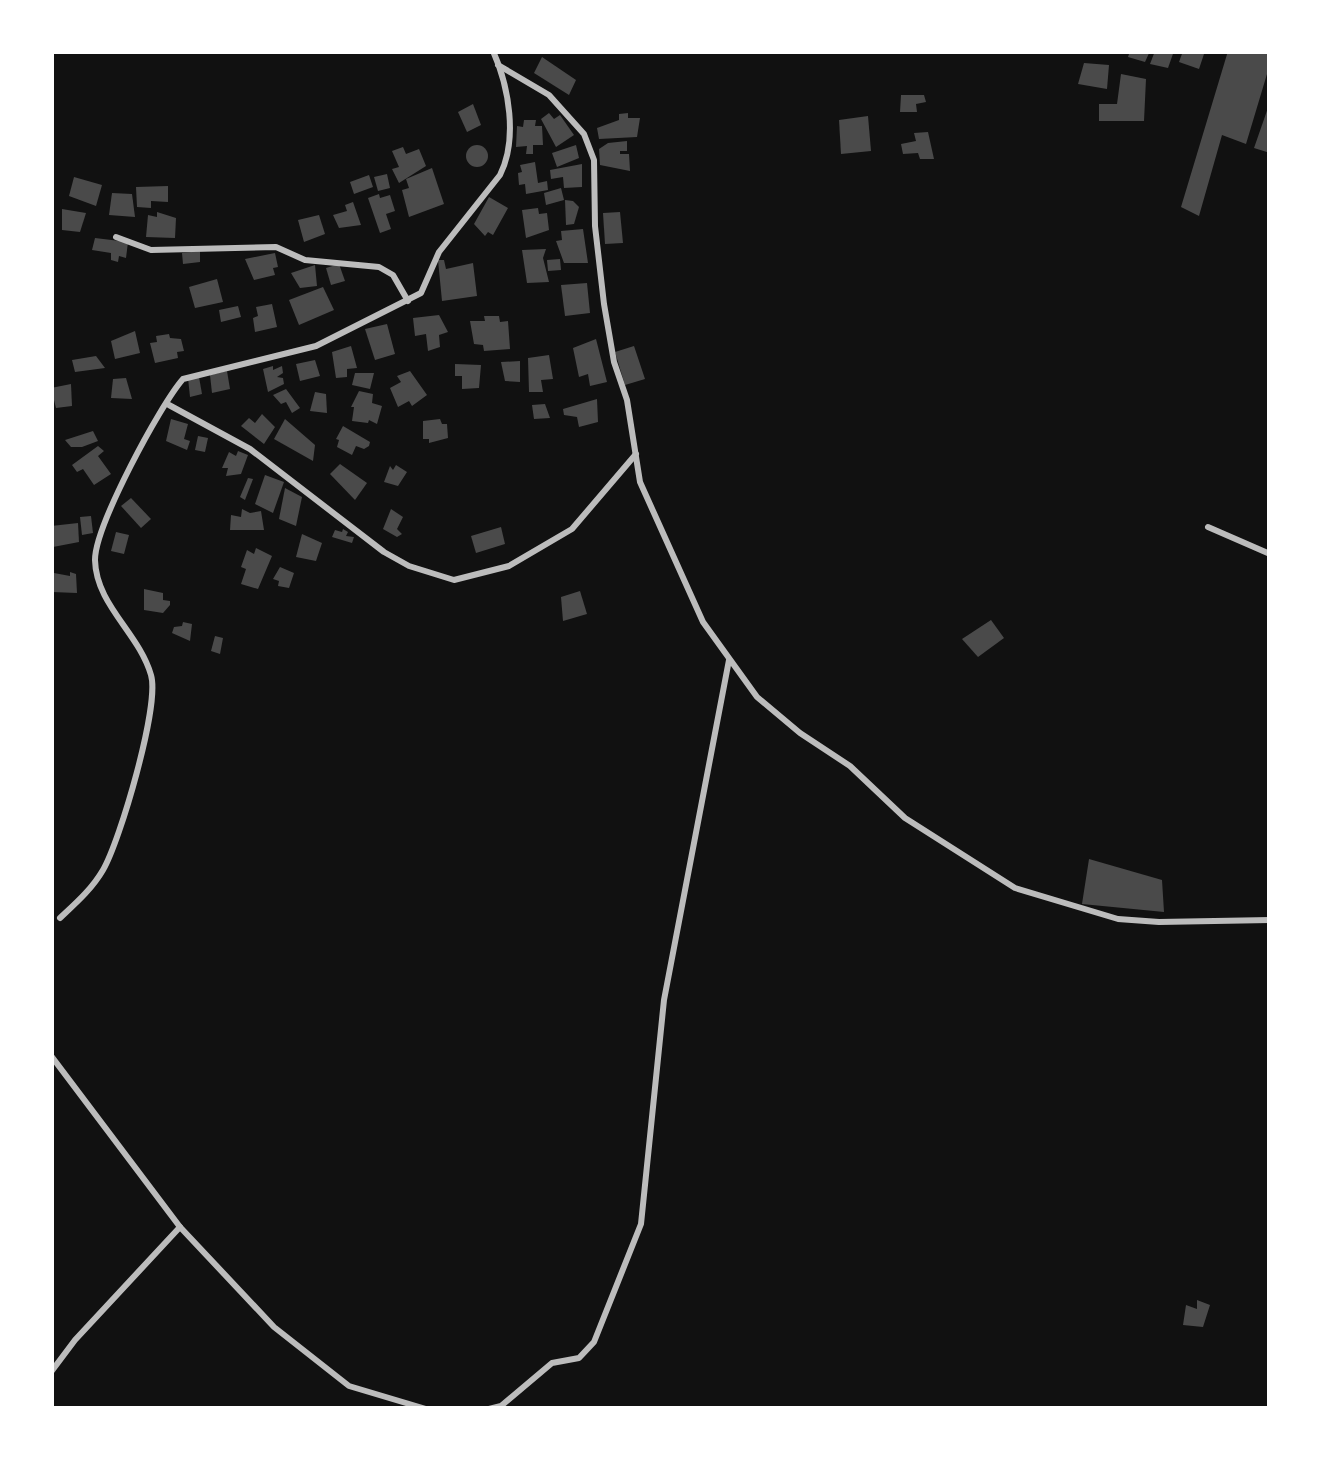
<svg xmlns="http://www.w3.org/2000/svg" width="1321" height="1460" font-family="'Fira Sans Condensed',sans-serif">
<rect width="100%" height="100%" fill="#111"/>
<g fill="#4a4a4a">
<path d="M1130,51H1150L1145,62L1128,57Z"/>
<path d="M1155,51H1174L1168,68L1150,64Z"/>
<path d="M1183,51H1205L1199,69L1179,62Z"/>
<path d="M1228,51H1270V64L1246,144L1222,135L1199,216L1181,207Z"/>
<path d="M542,57L576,80L569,95L534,73Z"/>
<path d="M1084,63L1109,65L1107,89L1078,84Z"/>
<path d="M1121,74L1146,79L1144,121H1099V104H1117Z"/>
<path d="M901,95H924L926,102L916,104L917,112H900Z"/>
<path d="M1270,102V153L1254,148Z"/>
<path d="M473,104L481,125L467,132L458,112Z"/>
<path d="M549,113L554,119L560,115L574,135L556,147L541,119Z"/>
<path d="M628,113V118H640L637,137L599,139L597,128L619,120V114Z"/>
<path d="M868,116L871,151L841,154L839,120Z"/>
<path d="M524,120H536L535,126H542L543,145H533V154H526L527,146L516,147L517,126L523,127Z"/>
<path d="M928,132L934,159H920L918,153L903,154L901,144L916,141L914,133Z"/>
<path d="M627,141V151H620V154H629L630,171L600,165L599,149L608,143Z"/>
<circle cx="477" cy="156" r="11"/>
<path d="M576,145L579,158L557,167L552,153Z"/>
<path d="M403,147L406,154L419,149L426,166L399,183L392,169L399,167L392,151Z"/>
<path d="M535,162L538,183L547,181L548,190L526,194L525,184L519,185L518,173L522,172L520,165Z"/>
<path d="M582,164V187L564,188L563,177L551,179L550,170Z"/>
<path d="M432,168L444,204L409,217L402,190L409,188L406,179Z"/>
<path d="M387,174L390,188L378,191L374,177Z"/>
<path d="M369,175L373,187L354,194L350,182Z"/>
<path d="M74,177L102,185L96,206L69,196Z"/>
<path d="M168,186V202L151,201V208L137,207L136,187Z"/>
<path d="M561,188L564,200L546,205L544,193Z"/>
<path d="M112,193L132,194L135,217L109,215Z"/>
<path d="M379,194L380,198L390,195L395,211L386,214L391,229L380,233L368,198Z"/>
<path d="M489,197L508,208L493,235L488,232L485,236L474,224Z"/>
<path d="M565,200L573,201L579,207L574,224L566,225Z"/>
<path d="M353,202L361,225L339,228L333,215L347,211L345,205Z"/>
<path d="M538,208L539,214L547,213L549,230L526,238L522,210Z"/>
<path d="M62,209L86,213L80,232L62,230Z"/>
<path d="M157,212L176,218L175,238L146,237L148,215L157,217Z"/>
<path d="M620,212L623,243L605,244L603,213Z"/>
<path d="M319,215L325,234L304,242L298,220Z"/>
<path d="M583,229L588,263H564L556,241L562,240L561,231Z"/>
<path d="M95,238L128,242L126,258L119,256L118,262L111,260V253L92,250Z"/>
<path d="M546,249L543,258L549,282L527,283L522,250Z"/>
<path d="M200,251V262L183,264L182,253Z"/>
<path d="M275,253L278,267L273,268L275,275L254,280L245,259Z"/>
<path d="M560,259L561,270L548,271L547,260Z"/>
<path d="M438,260H444L446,269L473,263L477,296L442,301Z"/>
<path d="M339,264L345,281L331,285L326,268Z"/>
<path d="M315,265L317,286L300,288L291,273Z"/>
<path d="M217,279L223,302L195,308L189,287Z"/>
<path d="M587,283L590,313L565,316L561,285Z"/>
<path d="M323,287L334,310L299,325L289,300Z"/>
<path d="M272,304L277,327L255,332L253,318L258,316L256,307Z"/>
<path d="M238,306L241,317L221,322L219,310Z"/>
<path d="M439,315L448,332L439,335L440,347L428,351L426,334L415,336L413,318Z"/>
<path d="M484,316H499L500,322L508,321L510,349L484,351L483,345L474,344L470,321H485Z"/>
<path d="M387,324L395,354L375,360L365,329Z"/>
<path d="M135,331L140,353L115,359L111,341Z"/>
<path d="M169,334L170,338L181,339L184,351L177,352L178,358L155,363L150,343L157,342L156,336Z"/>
<path d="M596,339L607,382L590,386L588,374L579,377L573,348Z"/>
<path d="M351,346L357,368L347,369V377L336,378L332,352Z"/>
<path d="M634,346L645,379L625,385L615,352Z"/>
<path d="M549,355L553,379L541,380L543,392H529L528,358Z"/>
<path d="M96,356L105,368L75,372L72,360Z"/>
<path d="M315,360L320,376L300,381L296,364Z"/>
<path d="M520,361V382L505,381L501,362Z"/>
<path d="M455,364L481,365L479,388L462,389V376H455Z"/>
<path d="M273,366V370L282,366L283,373L277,377L283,378L284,384L268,392L263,369Z"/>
<path d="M227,371L230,389L212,393L210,375Z"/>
<path d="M410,371L427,395L412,406L409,401L398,407L390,388L401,382L397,376Z"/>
<path d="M355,373H374L370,389L352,385Z"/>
<path d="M199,377L202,394L190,397L188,378Z"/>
<path d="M126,378L132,399L111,398L113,379Z"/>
<path d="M71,384L72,406L56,408L51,388Z"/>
<path d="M286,389L300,408L292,413L286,402L281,404L273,395Z"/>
<path d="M359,391L373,394L372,403L382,406L377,424L369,420L368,423L352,421L354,407H351Z"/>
<path d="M315,392L326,394L327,413L310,411Z"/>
<path d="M597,399L598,422L579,427L577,417L564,415L563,409Z"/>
<path d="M545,404L550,418L534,419L532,405Z"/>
<path d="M262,414L275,427L264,444L241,426L249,418L255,423Z"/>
<path d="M171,419L188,424L184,439L190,441L187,450L166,441Z"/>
<path d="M285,419L315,445L313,461L274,439Z"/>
<path d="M440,419L442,424H447L448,438L429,443V439H423V421Z"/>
<path d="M343,426L370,442L369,446L364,449L356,446L352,455L337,447L339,440L336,439Z"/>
<path d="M93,431L98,441L82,447H71L65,440Z"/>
<path d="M198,436L208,438L205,452L195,450Z"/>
<path d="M98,446L104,451L98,456L111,474L94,485L83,469L77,472L72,465Z"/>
<path d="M238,451L248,455L241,474L226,476L228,468H222L229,452L236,456Z"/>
<path d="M340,464L367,483L355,500L330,474Z"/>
<path d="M396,465L407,472L398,486L384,482L390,466L393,470Z"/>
<path d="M265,475L284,482L273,513L255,504Z"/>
<path d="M248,478L253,479L245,500L240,497Z"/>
<path d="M285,488L302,497L296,526L279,519Z"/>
<path d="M131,498L151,519L141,528L121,506Z"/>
<path d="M242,509L250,513L261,511L264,530H230L231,515L241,517Z"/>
<path d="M391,509L403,517L397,529L402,534L397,537L383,529Z"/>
<path d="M91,516L93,533L82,535L80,517Z"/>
<path d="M78,523L79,542L53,547L51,526Z"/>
<path d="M501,527L505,544L476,553L471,536Z"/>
<path d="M343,529L348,532L346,536L354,537L352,543L332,537L335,530L342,532Z"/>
<path d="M116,532L129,535L124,554L111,551Z"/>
<path d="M302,534L322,543L316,561L296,557Z"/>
<path d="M256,548L272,556L258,589L241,584L246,569L241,567L247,550L254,554Z"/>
<path d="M280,567L294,573L289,588L278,586L279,581L273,579Z"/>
<path d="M70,572L76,574L77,593L52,592L54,573L70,576Z"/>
<path d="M144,589L163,593V600L170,601V605L163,613L144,610Z"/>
<path d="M580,591L587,614L563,621L561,597Z"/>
<path d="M991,620L1004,638L978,657L962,639Z"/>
<path d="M183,622L192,624L190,641L172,633L174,627L182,626Z"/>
<path d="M215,636L223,638L220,654L211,651Z"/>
<path d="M1089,859L1162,880L1164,912L1082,904Z"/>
<path d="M1197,1300L1210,1305L1203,1327L1183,1325L1186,1305L1197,1309Z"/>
</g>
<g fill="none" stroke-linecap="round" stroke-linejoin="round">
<g stroke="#bcbcbc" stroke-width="6">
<path d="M498,65L549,95L584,134L594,160L595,226L604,304L614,362L627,400L640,482L703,622L757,697L800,733L850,766L905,818L1015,888L1118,919L1159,922L1270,920"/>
<path d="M116,237L151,250L276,247L305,260L379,267L393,275L408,301"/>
<path d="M169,405L250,449L384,552L409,566L454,580L509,566L572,529L636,454"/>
<path d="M1208,527L1270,554"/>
<path d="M60,918C76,903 92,889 103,870C120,841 160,705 151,675C139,633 96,605 95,560C95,526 160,405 183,379L316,346L421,293L439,252L500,175C518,139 509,87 493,51"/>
<path d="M52,1057L180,1227L274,1327L349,1386L426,1409"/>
<path d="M51,1372L75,1340L180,1227"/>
<path d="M489,1409L501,1406L552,1363L579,1358L594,1342L641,1224L664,1000L729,660"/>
</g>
</g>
<rect width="1321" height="1460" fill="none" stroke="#ffffff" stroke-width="108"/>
</svg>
